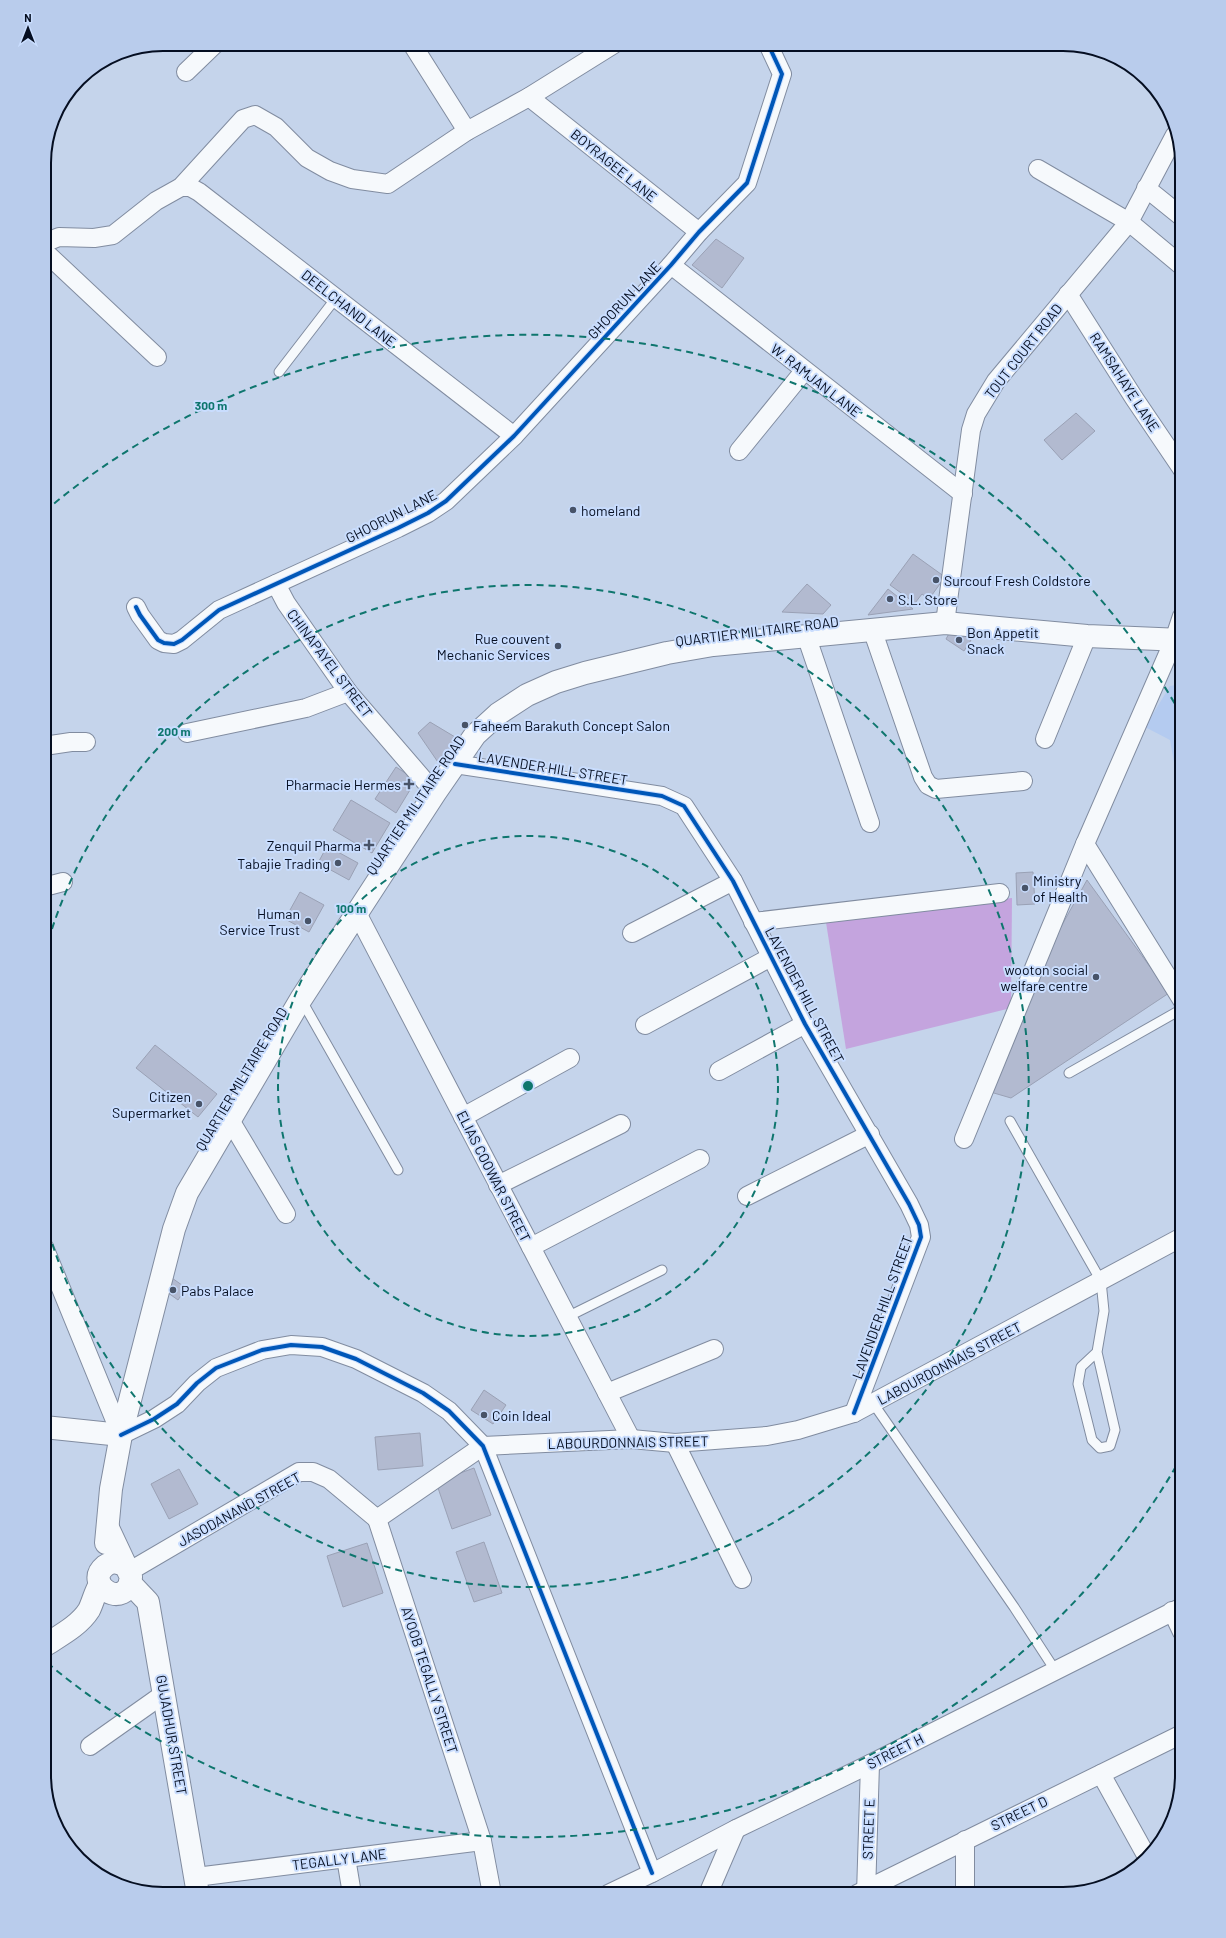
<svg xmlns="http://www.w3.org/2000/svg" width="1226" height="1938" font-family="Barlow,sans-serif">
<rect width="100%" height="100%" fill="#c5d4eb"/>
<path fill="#b4cbf0" d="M1182,684V768H1175L1170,740L1145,727L1170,686Z"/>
<path fill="#c4a4de" d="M1012,898L1011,1008L846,1049L825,916Z"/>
<g fill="#b2bad0" stroke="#9aa1b5">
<path d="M716,239L744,258L722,288L692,265Z"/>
<path d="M1076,413L1095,431L1062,460L1044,440Z"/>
<path d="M913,554L945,577L929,599L922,594L915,603L890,585Z"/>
<path d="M807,584L831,605L823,614L782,612Z"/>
<path d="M888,589L913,609L868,615Z"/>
<path d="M964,629L971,640L964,651L946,639L951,630Z"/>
<path d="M430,722L460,740L442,768L418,733Z"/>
<path d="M396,767L413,778V785L396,813L375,799Z"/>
<path d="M351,800L390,823L372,853L333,830Z"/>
<path d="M327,846L358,863L349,880L318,863Z"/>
<path d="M1033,872L1035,904L1017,905L1016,873Z"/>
<path d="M1087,880L1169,993L1011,1098L987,1091L1042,961Z"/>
<path d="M300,892L324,905L309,932L285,919Z"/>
<path d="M155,1045L217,1094L198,1117L136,1068Z"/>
<path d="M172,1278L186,1288L178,1300L164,1290Z"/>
<path d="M484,1390L506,1405L493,1424L471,1410Z"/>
<path d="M420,1433L423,1466L378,1470L375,1437Z"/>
<path d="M474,1468L491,1515L452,1529L436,1482Z"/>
<path d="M179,1469L198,1504L169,1519L151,1484Z"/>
<path d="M484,1542L502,1593L474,1602L456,1552Z"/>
<path d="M367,1543L383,1593L343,1607L327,1556Z"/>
</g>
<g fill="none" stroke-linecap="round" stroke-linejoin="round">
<defs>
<g id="service">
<path d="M279,372L336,298"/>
<path d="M302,1001L398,1170"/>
<path d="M1069,1073L1182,1009"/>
<path d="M1010,1121L1101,1281L1104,1311L1097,1352L1115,1430L1110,1446L1100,1448L1092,1440L1078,1384L1081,1367L1097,1352"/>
<path d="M567,1317L662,1270"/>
<path d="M873,1403L1014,1607L1055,1670"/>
</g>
<g id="minor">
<path d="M412,44L467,131"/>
<path d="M186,72L215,44"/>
<path d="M529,97L699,232"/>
<path d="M1038,169L1129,222L1182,266"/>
<path d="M181,187H190L199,192L514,436"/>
<path d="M1146,188L1182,217"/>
<path d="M44,243L59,237L94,238L113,235L156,201L181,187L243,119L255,115L276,127L307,158L330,171L352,179L388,184L467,131L529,97L614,44"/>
<path d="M44,251L157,357"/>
<path d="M671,265L963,494"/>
<path d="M1068,294L1134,398L1182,469"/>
<path d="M739,451L804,371"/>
<path d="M276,584L286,603L348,692L435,793"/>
<path d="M136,607L140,615L158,640L164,643L174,644L182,640L219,610L398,528L428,513L446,501L514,436L671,265L699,232L747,183L782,74L768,44"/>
<path d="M945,623L971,430L976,414L996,381L1129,222L1175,135"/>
<path d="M872,629L923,777L928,785L936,789L1023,781"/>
<path d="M806,635L870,823"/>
<path d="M187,733L306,708L348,692"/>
<path d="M1045,739L1087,636"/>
<path d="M44,746L71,742H86"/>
<path d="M455,764L662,796L684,806L733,881L805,1024L909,1204L919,1225L921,1237L854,1413"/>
<path d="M1085,844L1182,1000"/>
<path d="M44,887L63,882"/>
<path d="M357,913L631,1439"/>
<path d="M753,922L1000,893"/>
<path d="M632,933L733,881"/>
<path d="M645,1025L771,957"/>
<path d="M719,1071L805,1024"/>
<path d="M463,1117L570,1058"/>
<path d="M230,1120L286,1214"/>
<path d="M964,1139L1085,844L1174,640L1182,616"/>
<path d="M498,1185L621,1124"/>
<path d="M747,1196L870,1134"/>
<path d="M44,1247L121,1435L154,1419L177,1404L197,1383L216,1368L262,1350L291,1345L322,1347L356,1359L423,1393L449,1411L483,1446L652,1873"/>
<path d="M531,1247L700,1159"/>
<path d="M607,1393L714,1349"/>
<path d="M675,1443L742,1579"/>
<path d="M483,1446L631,1439L675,1443L767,1436L798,1430L854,1413L1182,1237"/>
<path d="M377,1519L482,1841L492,1894"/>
<path d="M377,1519L483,1446"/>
<path d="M130,1571L299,1472H313L329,1479L377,1519"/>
<path d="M1172,1611L1182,1632"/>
<path d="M90,1746L165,1693"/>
<path d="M1101,1774L1147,1857"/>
<path d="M965,1840V1894"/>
<path d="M346,1858L352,1894"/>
<path d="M196,1877L482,1841"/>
<path d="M608,1894L652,1873L736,1829L870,1764L1182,1607"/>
<path d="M708,1894L736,1829"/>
<path d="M857,1894L1182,1734"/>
<path d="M866,1894L870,1764"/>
</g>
<g id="tertiary">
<path d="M108,1528L131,1577C127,1612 82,1585 105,1566C112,1561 118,1562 125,1566"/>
<path d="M106,1543L111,1489L121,1435"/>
<path d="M130,1583L148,1602L198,1894"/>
<path d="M44,1646C59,1636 79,1626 89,1610C93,1602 95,1592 100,1584"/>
</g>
<path id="secondary" d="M44,1427L121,1435L174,1229L187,1193L301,999L435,793L475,735L498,714L527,695L556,682L585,673L667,653L713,645L945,623L1087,636L1182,640"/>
</defs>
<use href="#service" stroke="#818ca0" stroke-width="11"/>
<use href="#minor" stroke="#818ca0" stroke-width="20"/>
<use href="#tertiary" stroke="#818ca0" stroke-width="24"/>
<use href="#secondary" stroke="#818ca0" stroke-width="24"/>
<use href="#service" stroke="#f6f9fc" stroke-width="9"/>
<use href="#minor" stroke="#f6f9fc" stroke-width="18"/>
<use href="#tertiary" stroke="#f6f9fc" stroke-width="22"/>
<use href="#secondary" stroke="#f6f9fc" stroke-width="22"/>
<defs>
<g id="cycleway">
<path d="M136,607L140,615L158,640L164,643L174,644L182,640L219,610L398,528L428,513L446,501L514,436L671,265L699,232L747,183L782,74L768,44"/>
<path d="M455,764L662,796L684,806L733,881L805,1024L909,1204L919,1225L921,1237L854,1413"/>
<path d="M121,1435L154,1419L177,1404L197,1383L216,1368L262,1350L291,1345L322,1347L356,1359L423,1393L449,1411L483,1446L652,1873"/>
</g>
</defs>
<use href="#cycleway" stroke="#c9ddfe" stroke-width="6"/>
<use href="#cycleway" stroke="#0057b8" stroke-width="4"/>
</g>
<g fill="none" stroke="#0f766e" stroke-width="2" stroke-dasharray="7 5">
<circle cx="528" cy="1086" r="250"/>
<path d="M45 952A501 501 0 1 1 45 1220"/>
<path d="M1182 1456A751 751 0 0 1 45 1661M45 511A751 751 0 0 1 1182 716"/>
</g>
<g fill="#485368" stroke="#c9ddfe" stroke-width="1.5">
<circle cx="573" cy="510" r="4"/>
<circle cx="936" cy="580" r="4"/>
<circle cx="890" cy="599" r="4"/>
<circle cx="959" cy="640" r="4"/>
<circle cx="558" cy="646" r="4"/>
<circle cx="465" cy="725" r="4"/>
<path d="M407 778h4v4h4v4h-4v4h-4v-4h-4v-4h4z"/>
<path d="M367 839h4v4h4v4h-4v4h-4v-4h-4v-4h4z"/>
<circle cx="338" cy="863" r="4"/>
<circle cx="1025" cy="888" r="4"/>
<circle cx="308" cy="921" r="4"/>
<circle cx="1096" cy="977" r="4"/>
<circle cx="199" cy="1104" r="4"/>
<circle cx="173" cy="1290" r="4"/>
<circle cx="484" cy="1415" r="4"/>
</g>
<g text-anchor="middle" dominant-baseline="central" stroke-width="4" stroke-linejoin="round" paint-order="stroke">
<g font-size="14" fill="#050e21" stroke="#c9ddfe">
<text transform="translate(614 165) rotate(39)">BOYRAGEE LANE</text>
<text transform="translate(624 300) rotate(-47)">GHOORUN LANE</text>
<text transform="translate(349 308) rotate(38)">DEELCHAND LANE</text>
<text transform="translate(1023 351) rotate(-52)">TOUT COURT ROAD</text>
<text transform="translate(816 380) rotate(38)">W. RAMJAN LANE</text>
<text transform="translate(1125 382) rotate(57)">RAMSAHAYE LANE</text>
<text transform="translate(391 516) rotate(-27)">GHOORUN LANE</text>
<text transform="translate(757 631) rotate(-7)">QUARTIER MILITAIRE ROAD</text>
<text transform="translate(330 663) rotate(53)">CHINAPAYEL STREET</text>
<text transform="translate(553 768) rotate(9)">LAVENDER HILL STREET</text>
<text transform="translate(415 805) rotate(-56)">QUARTIER MILITAIRE ROAD</text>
<text transform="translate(805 995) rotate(62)">LAVENDER HILL STREET</text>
<text transform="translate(241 1079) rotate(-59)">QUARTIER MILITAIRE ROAD</text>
<text transform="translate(494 1176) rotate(63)">ELIAS COOWAR STREET</text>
<text transform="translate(882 1307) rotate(-70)">LAVENDER HILL STREET</text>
<text transform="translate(949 1363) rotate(-28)">LABOURDONNAIS STREET</text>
<text transform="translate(628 1442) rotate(-1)">LABOURDONNAIS STREET</text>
<text transform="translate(239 1509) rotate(-29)">JASODANAND STREET</text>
<text transform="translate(430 1680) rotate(72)">AYOOB TEGALLY STREET</text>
<text transform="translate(172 1735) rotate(80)">GUJADHUR STREET</text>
<text transform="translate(895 1751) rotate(-27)">STREET H</text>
<text transform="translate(1019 1813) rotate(-26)">STREET D</text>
<text transform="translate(868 1829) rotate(-88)">STREET E</text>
<text transform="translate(339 1859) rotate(-7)">TEGALLY LANE</text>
</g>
<g font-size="14" fill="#050e21" stroke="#c9ddfe" text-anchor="start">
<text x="581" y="510">homeland</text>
<text x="944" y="580">Surcouf Fresh Coldstore</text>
<text x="898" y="599">S.L. Store</text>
<text x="967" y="632">Bon Appetit<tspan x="967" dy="16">Snack</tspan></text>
<text x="550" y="638" text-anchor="end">Rue couvent<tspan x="550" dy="16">Mechanic Services</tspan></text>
<text x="473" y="725">Faheem Barakuth Concept Salon</text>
<text x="401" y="784" text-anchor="end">Pharmacie Hermes</text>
<text x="361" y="845" text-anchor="end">Zenquil Pharma</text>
<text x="330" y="863" text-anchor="end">Tabajie Trading</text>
<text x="1033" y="880">Ministry<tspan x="1033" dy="16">of Health</tspan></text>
<text x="300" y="913" text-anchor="end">Human<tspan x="300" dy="16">Service Trust</tspan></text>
<text x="1088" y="969" text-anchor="end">wooton social<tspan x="1088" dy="16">welfare centre</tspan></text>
<text x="191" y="1096" text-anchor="end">Citizen<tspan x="191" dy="16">Supermarket</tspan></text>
<text x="181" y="1290">Pabs Palace</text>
<text x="492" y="1415">Coin Ideal</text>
</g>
</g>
<path d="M0 0H1226V1938H0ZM163 51H1063A112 112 0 0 1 1175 163V1775A112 112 0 0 1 1063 1887H163A112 112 0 0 1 51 1775V163A112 112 0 0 1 163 51Z" fill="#b9ccec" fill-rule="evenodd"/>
<path fill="none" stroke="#050e21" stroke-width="2" d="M163 51H1063A112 112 0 0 1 1175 163V1775A112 112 0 0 1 1063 1887H163A112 112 0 0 1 51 1775V163A112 112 0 0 1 163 51Z"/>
<circle cx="528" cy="1086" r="6" fill="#0f766e" stroke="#c9ddfe" stroke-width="2"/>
<g font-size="12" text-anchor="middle" font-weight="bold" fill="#0f766e" stroke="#c9ddfe" stroke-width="4" stroke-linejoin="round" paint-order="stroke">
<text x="211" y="410">300 m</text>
<text x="174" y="736">200 m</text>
<text x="351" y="913">100 m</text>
</g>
<g transform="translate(28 28)" stroke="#c9ddfe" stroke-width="3" paint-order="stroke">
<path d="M0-3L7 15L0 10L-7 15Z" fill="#050e21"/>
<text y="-6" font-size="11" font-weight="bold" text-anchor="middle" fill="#050e21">N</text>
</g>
</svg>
